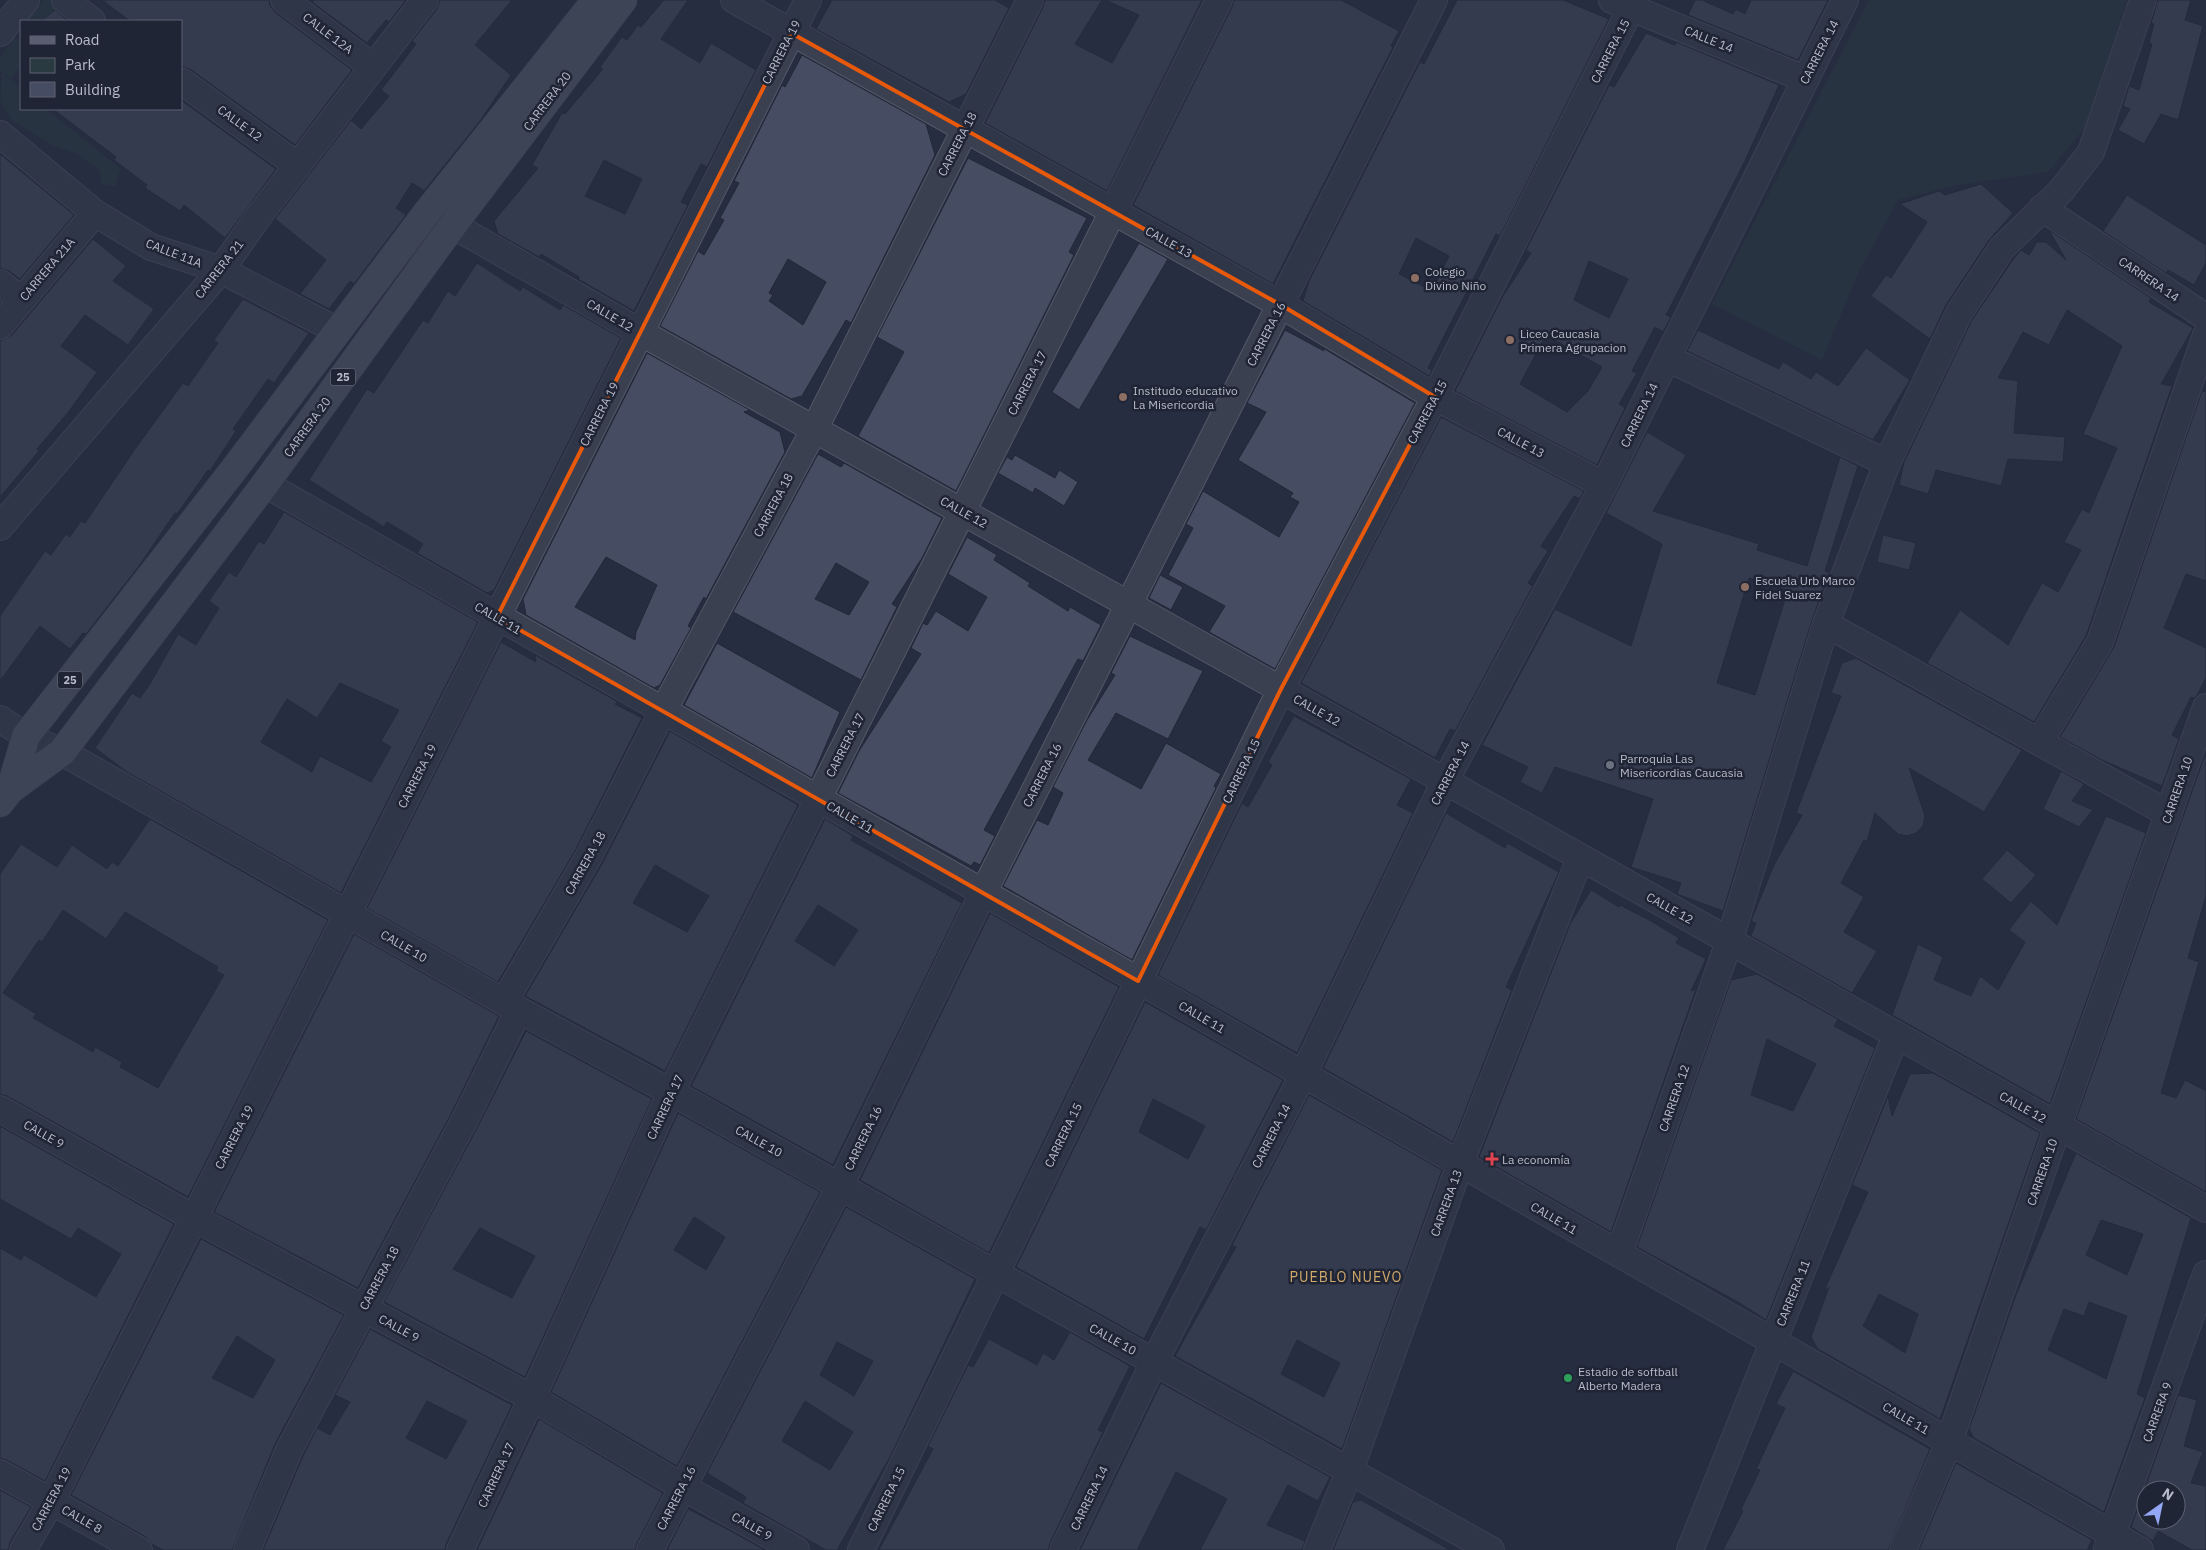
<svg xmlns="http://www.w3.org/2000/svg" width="2206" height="1550" font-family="'IBM Plex Sans',sans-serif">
<rect width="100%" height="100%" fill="#272d40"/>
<g fill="#293a41">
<path d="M43,0H54L60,6L46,21H23Z"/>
<path d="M1869,0H2127L2087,125L2048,172L1958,185L1898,200L1859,271L1822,360L1712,304Z"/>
<path d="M14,38L21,40V65L11,79L0,71V58Z"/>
<path d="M2,73L21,89V109H46L121,169L115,186L101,184L100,171L78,154L52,145L13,121L0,102Z"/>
</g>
<g fill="#464d62" stroke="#222737" fill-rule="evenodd">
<path d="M102,0H269L270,6L275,12L352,70L295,145L190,69L181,66V21H130Z"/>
<path d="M314,0H406L389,22L386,20L367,43L312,2Z"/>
<path d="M440,0H512L475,45L511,75L480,121L424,191L412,183L396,208L406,215L354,284L350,281L329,309L300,294L326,260L275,219L351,120L361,129L389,96L381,90L416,44L412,41L437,9Z"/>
<path d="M664,0H688L661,39L700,63L711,43L756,70L707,167L701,164L681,202L688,205L634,311L578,279L579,277L541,254L539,257L498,234L494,221L538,168L532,165L562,113L565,114L603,69L600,67L622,37L627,40L638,25L641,27ZM604,160L642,179L625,214L585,196Z"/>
<path d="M832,0H995L1009,8L966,94L949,102L816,29Z"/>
<path d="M1045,0H1102L1075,44L1112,63L1139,15L1105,0H1202L1107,191L985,123L1043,7Z"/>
<path d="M1234,0H1341L1399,31L1391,46L1393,47L1273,284L1133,205L1232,7Z"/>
<path d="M1457,0H1563L1609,19L1500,236L1496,234L1428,368L1432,370L1429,376L1303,301L1309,281L1420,62L1424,64ZM1416,238L1449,256L1432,291L1399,274Z"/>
<path d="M1695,0H1702L1733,14L1736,9L1745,14L1751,0H1828L1798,60L1688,15Z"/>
<path d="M2158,0H2191L2185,20L2203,26L2178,120L2161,114L2144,144L2118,130L2130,109L2123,106L2129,86L2139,90L2152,44L2149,43L2154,24L2151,23Z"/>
<path d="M55,10L68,21H41Z"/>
<path d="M1646,33L1672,44L1675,45L1676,42L1779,85L1744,163L1666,315L1671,317L1663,332L1655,327L1632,371L1637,373L1619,404L1625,408L1597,465L1455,391L1503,296L1531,253L1526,250L1609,85L1614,87ZM1589,261L1628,279L1609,318L1574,300ZM1546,335L1602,367L1588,391L1567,412L1520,384Z"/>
<path d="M802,55L926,124L935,155L851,323L846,320L802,396L791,399L660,326L698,251L704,255L724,220L720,218L739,183L734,181L782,85L785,87ZM788,259L826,282L803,325L769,301L773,295L769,293Z"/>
<path d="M181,100L276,169L225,238L184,205L180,211L145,188L147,185L114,160L116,157L53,109H181Z"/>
<path d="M0,154L74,215L20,279L9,271L0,268Z"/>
<path d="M968,158L1087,218L1069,252L1074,255L956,491L858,436L904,352L877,337Z"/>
<path d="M1981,184L2013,213L1989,240L1946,305L1930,339L1871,296L1886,275L1891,278L1927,222L1900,204L1939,191L1945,195Z"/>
<path d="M2127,195L2206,245V263L2194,285L2168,270L2166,273L2103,231Z"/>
<path d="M2049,230L2151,298L2149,302L2193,328L2161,384L2172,386L2086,636L2034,722L1927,663L1960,610L2008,645L2042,583L2058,592L2081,550L2064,542L2082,509L2089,513L2117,448L2083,434L2122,346L2067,310L2049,345L2023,332L1998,378L2018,381L2014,433L2065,437L2063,462L2008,459L2001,486L1936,470L1928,494L1899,485L1904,462L1972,320L2014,258L2021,250L2029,255L2037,242H2046L2066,260Z"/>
<path d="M93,239L126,266L113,281L154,309L128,345L85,315L61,346L97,372L70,410L37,449L39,451L0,497V341L11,336Z"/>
<path d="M1139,243L1168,259L1079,410L1052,392Z"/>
<path d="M477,263L520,291L523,287L560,310L563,305L621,338L494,590L487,593L417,553L423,544L387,522L384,527L309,480L367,389L374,393L423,320L428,323L448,291L455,296Z"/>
<path d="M243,299L309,333L274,383L268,379L233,429L236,431L210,471L208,470L177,514L175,513L139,566L86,634L83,633L70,649L40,626L0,681V616L45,551L51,555L66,534L70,537L81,521L85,523L135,449L183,383L188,386L218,343L214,340Z"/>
<path d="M1285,330L1324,351L1323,348L1415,403L1275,669L1209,632L1225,606L1168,575L1193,528L1186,524L1203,491L1279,537L1299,502L1290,497L1293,493L1238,460L1266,412L1247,403Z"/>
<path d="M1698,330L1779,369L1783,362L1811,379L1816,372L1838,386L1866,348L1910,380L1873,440L1687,351Z"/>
<path d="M647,353L750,410L744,412L780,432L785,452L706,599L704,597L688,626L691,628L660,685L654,688L526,615L523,599ZM606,557L657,585L636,632L635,640L575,607Z"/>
<path d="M2202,391L2206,392V581L2186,574L2164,628L2206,648V678L2197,695L2194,698L2191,697L2172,735L2179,739L2162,786L2102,760L2060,737L2114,647Z"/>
<path d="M1441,417L1584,491L1580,499L1574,496L1541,546L1548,551L1528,583L1533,586L1455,731L1450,729L1435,758L1301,683Z"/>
<path d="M1647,432L1686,455L1653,511L1759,544L1757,550L1807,566L1840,457L1858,466L1825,571L1829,573L1812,620L1723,911L1677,894L1681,883L1631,867L1653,799L1555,767L1542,793L1520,782L1528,767L1482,745L1555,609L1631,646L1662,544L1606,513ZM1749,578L1788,590L1755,695L1717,683Z"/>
<path d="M818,454L841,467L844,463L942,518L922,558L892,604L897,607L861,680L733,612ZM836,563L869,582L849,615L815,599Z"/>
<path d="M1015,455L1055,478L1059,470L1078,482L1064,506L1035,488L1033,493L998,473L1007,457L1012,460Z"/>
<path d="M284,512L478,622L341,893L127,772L95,748L132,693L140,698L150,684L178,634L196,645L219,608L209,601L229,572L236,577L259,541L264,544ZM340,683L399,710L381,741L391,747L371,782L320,756L312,772L261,742L287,699L317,718Z"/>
<path d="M1883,535L1916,543L1909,570L1877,562Z"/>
<path d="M967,537L997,555L994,560L1030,583L1028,586L1068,611L1070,607L1101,625L1083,661L1078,659L984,830L995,836L980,865L974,862L971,866L838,793L859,751L921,654L911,648L923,623L927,625L936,611L968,631L987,597L948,574Z"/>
<path d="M1160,575L1183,587L1171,610L1149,598Z"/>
<path d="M1130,636L1203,671L1168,739L1116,713L1088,760L1141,789L1166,743L1221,774L1214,786L1216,788L1132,960L1003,886L1037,820L1048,825L1063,793L1053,787L1087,720L1115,675L1111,673Z"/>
<path d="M501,642L536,662L535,655L618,702L615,704L642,718L576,849L498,982L367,908Z"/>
<path d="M717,643L840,712L812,778L684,705Z"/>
<path d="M1856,658L2022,750L1984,812L1909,768L1925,816L1923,826L1916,833L1907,836L1898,834L1875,813L1867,841L1864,840L1841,883L1864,897L1844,932L1877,951L1852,993L1751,936L1756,923L1751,921L1774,865L1802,815L1796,813L1841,696L1831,693L1842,663Z"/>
<path d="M1294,716L1411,779L1397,805L1413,813L1297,1053L1158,975L1242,803L1248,807L1272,765L1268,762Z"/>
<path d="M670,731L798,805L665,1071L525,996L602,864ZM655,865L709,896L687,932L633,903Z"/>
<path d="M2206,752V896L2188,958L2199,962L2161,1093L2176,1098L2185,1080L2206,1091V1192L2076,1119Z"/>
<path d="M2061,771L2084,784L2072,801L2093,810L2079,827L2043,809Z"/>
<path d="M1446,813L1505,848L1507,843L1559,872L1506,987L1512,990L1453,1142L1323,1068Z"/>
<path d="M2106,816L2146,833L2050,1104L1892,1015L1918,944L1943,957L1934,980L1971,996L1980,976L1998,990L2025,942L2009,930L2031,901L2057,925Z"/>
<path d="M150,819L328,920L188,1197L7,1096L0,1094V874L21,844L57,867L72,845L107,869L112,862L118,866ZM63,910L106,939L125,912L218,967L216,971L224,975L158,1088L120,1067L122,1062L95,1047L93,1052L33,1018L36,1014L3,993L39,940L42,942Z"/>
<path d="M825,819L853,836L851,840L962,903L833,1165L691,1086ZM818,905L858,930L834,966L795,941Z"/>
<path d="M2007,850L2036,875L2011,903L1982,879Z"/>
<path d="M1591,890L1619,907L1620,905L1651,921L1679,938L1676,943L1706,959L1691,991L1696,989L1611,1232L1479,1157L1570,924Z"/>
<path d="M990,913L1119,987L989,1253L860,1180Z"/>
<path d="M354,934L499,1016L451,1114L358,1288L214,1212Z"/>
<path d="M1757,974L1838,1019L1834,1026L1875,1048L1766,1320L1738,1302L1637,1247L1731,980ZM1767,1039L1816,1064L1793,1111L1751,1095Z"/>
<path d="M1145,1002L1283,1080L1206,1230L1200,1227L1144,1339L1016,1267ZM1153,1099L1205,1126L1188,1159L1139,1132Z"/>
<path d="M526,1031L652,1099L525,1377L384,1302L477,1128ZM480,1228L535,1256L512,1298L453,1269Z"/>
<path d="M1933,1073L2040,1133L1940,1419L1818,1349L1811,1337L1829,1287L1824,1291L1868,1192L1852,1185L1888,1096L1892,1116L1910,1074ZM1879,1294L1918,1314L1905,1353L1863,1326Z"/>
<path d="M1309,1095L1442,1170L1342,1449L1175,1356L1236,1247L1232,1245ZM1297,1340L1340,1363L1324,1397L1281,1374Z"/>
<path d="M678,1113L820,1192L677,1466L551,1392ZM694,1217L725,1237L706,1270L674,1250Z"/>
<path d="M0,1126L174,1224L45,1481L7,1460L0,1458V1248L21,1260L24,1255L96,1297L121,1254L78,1228L71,1239L0,1199Z"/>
<path d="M2076,1153L2191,1218L2137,1394L2145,1398L2104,1512L1974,1438L1969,1429L2016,1295ZM2101,1220L2143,1234L2127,1275L2086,1255ZM2089,1302L2127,1316L2106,1379L2048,1350L2064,1309L2084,1316Z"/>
<path d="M846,1207L975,1279L890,1457L837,1550H826L743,1503L746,1497L707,1473ZM837,1342L873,1361L854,1396L820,1375ZM805,1401L853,1432L830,1470L782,1441Z"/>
<path d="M201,1239L344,1315L275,1444L232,1550H163L152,1544L146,1537L71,1495ZM237,1336L275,1360L253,1398L212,1378Z"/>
<path d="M370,1329L512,1405L446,1544L445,1550H263L303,1456L317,1428L330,1435L350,1402L335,1395ZM427,1401L467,1421L446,1459L406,1438Z"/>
<path d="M1070,1332L1130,1366L1098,1430L1103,1432L1050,1543L1048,1550H879L933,1449L928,1446L968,1365L973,1367L989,1339L1037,1365L1043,1353L1054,1360Z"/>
<path d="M1793,1371L1930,1449L1888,1550H1723L1743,1511L1741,1509L1760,1470L1756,1469L1785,1408L1776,1404Z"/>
<path d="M1161,1383L1330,1477L1318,1501L1288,1485L1267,1525L1305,1541L1302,1550H1200L1227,1499L1176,1472L1137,1550H1080Z"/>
<path d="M2178,1395L2197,1400L2184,1446L2203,1452L2191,1483L2206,1486V1550H2192L2158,1531L2153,1541L2131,1527ZM2146,1490H2176V1520H2146Z"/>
<path d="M539,1419L663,1493L637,1543L635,1550H477Z"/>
<path d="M1956,1463L2092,1540L2087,1550H1919Z"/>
<path d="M0,1490L31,1507L10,1542L8,1550H0Z"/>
<path d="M1361,1500L1393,1518L1450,1550H1333L1353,1502Z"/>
<path d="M688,1509L727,1529L765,1550H667Z"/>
</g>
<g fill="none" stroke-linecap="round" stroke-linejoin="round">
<defs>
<g id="minor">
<path d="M65,0L92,21"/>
<path d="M284,0L373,67"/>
<path d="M734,0L1281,305L1435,397L1604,485"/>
<path d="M1612,0L1805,79"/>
<path d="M0,33L26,0"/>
<path d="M181,81L298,166"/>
<path d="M0,134L95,213L151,247L221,270L338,331"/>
<path d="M2042,208L2206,317"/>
<path d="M428,211L640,332L1445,781L2206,1209"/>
<path d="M0,283L21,300"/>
<path d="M0,326L95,213"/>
<path d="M1667,358L1887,463"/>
<path d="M265,484L2140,1550"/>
<path d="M0,527L221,270L258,217L425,0"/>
<path d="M1826,624L2169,814"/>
<path d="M0,719L26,736L62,752L504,1002L671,1092L1491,1550"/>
<path d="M2040,741L2100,642L2206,335"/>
<path d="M504,1002L589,856L663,711L815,428L1030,0"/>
<path d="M0,1109L194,1218L532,1398L681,1486L796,1550"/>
<path d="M1619,1254L1729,942L1826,624L1887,463L1959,313L2002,248L2061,191L2091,152L2143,0"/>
<path d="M0,1473L139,1550"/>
<path d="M2107,1549L2206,1274"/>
<path d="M23,1550L51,1502L808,0"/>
<path d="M247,1550L289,1450L464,1121L519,1010"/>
<path d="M460,1550L532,1398L671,1092L1219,0"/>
<path d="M650,1550L840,1186L983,893L1434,0"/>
<path d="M861,1550L1281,689L1435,397L1635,0"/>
<path d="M1063,1550L1154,1362L1303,1075L1445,781L1604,485L1845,0"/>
<path d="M1317,1550L1350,1470L1460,1164L1580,858"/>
<path d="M1690,1550L1896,1035"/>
<path d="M1903,1550L1949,1442L2058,1126L2206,707"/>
</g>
<g id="primary">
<path d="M10,790L26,736L235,468L428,211L596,0"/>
<path d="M0,803L10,790L62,752L265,484L453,225L623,0"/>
</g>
</defs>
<use href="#minor" stroke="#535867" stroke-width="28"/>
<use href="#primary" stroke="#454959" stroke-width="29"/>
<use href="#minor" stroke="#3b4050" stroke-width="26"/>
<use href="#primary" stroke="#595f70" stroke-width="28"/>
</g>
<path d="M0 0H2206V1550H0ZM791,33L1281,305L1435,397L1281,689L1138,981L497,617Z" fill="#272d40" fill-opacity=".55" fill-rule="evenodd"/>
<path fill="none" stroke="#e8590c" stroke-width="4" stroke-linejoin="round" d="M791,33L1281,305L1435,397L1281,689L1138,981L497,617Z"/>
<g fill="#8d6e63" stroke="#202535" stroke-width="2">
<circle cx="1415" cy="278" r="5"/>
<circle cx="1510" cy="340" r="5"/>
<circle cx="1123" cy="397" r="5"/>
<circle cx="1745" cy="587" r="5"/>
</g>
<circle fill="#6b7280" stroke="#202535" stroke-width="2" cx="1610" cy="765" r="5"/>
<path fill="#e0444e" stroke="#202535" stroke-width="2" d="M1489.5 1151.5h5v5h5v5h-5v5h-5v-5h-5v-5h5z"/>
<circle fill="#2e9e5b" stroke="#202535" stroke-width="2" cx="1568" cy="1378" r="5"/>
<g text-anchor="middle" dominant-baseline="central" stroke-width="5" stroke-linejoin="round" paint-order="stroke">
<g fill="#202535" stroke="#8a8f9d" stroke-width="1">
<rect x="330.5" y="368.5" width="25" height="17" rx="4"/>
<rect x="57.5" y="671.5" width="25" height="17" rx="4"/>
</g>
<g font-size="11" font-weight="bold" fill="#b8bcca">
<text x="343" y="377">25</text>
<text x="70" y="680">25</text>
</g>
<g font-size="12" fill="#b8bcca" stroke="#202535">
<text transform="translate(328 33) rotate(37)">CALLE 12A</text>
<text transform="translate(1709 39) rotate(22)">CALLE 14</text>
<text transform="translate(1610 51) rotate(-63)">CARRERA 15</text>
<text transform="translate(781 52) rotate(-63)">CARRERA 19</text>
<text transform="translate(1819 52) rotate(-63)">CARRERA 14</text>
<text transform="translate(547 101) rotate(-53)">CARRERA 20</text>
<text transform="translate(240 123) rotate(36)">CALLE 12</text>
<text transform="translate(957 144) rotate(-63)">CARRERA 18</text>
<text transform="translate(1169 242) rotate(29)">CALLE 13</text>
<text transform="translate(174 253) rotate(21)">CALLE 11A</text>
<text transform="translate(47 269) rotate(-50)">CARRERA 21A</text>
<text transform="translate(219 269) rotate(-52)">CARRERA 21</text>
<text transform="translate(2149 279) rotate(34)">CARRERA 14</text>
<text transform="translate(610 315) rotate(30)">CALLE 12</text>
<text transform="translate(1266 334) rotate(-63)">CARRERA 16</text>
<text transform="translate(1027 383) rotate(-63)">CARRERA 17</text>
<text transform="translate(1427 412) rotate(-62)">CARRERA 15</text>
<text transform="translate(599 414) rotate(-63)">CARRERA 19</text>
<text transform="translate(1639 415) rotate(-64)">CARRERA 14</text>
<text transform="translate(307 427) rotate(-54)">CARRERA 20</text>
<text transform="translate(1521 442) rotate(28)">CALLE 13</text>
<text transform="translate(773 505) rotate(-62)">CARRERA 18</text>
<text transform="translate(964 512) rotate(29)">CALLE 12</text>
<text transform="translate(498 618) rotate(30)">CALLE 11</text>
<text transform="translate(1317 710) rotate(29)">CALLE 12</text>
<text transform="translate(845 745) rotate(-63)">CARRERA 17</text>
<text transform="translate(1241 771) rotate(-64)">CARRERA 15</text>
<text transform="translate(1450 773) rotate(-63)">CARRERA 14</text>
<text transform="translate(1042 775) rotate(-63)">CARRERA 16</text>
<text transform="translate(417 776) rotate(-63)">CARRERA 19</text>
<text transform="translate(2177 790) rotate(-71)">CARRERA 10</text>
<text transform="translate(850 817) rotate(30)">CALLE 11</text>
<text transform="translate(585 863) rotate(-61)">CARRERA 18</text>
<text transform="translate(1670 908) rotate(29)">CALLE 12</text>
<text transform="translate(404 946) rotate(30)">CALLE 10</text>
<text transform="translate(1202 1017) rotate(30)">CALLE 11</text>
<text transform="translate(1674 1098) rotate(-71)">CARRERA 12</text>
<text transform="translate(665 1107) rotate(-65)">CARRERA 17</text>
<text transform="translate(2023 1107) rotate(29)">CALLE 12</text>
<text transform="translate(44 1134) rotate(29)">CALLE 9</text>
<text transform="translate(1063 1135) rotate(-64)">CARRERA 15</text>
<text transform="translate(1271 1136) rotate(-63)">CARRERA 14</text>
<text transform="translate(234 1137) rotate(-63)">CARRERA 19</text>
<text transform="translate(863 1138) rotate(-64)">CARRERA 16</text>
<text transform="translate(759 1141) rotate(29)">CALLE 10</text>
<text transform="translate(2042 1172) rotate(-71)">CARRERA 10</text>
<text transform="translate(1446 1203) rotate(-70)">CARRERA 13</text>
<text transform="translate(1554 1218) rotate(30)">CALLE 11</text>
<text transform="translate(379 1278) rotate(-62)">CARRERA 18</text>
<text transform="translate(1793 1293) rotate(-68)">CARRERA 11</text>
<text transform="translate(399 1328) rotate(28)">CALLE 9</text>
<text transform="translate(1113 1339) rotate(29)">CALLE 10</text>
<text transform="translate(2157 1412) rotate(-70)">CARRERA 9</text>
<text transform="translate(1906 1418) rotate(30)">CALLE 11</text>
<text transform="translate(496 1475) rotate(-65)">CARRERA 17</text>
<text transform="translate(676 1498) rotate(-63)">CARRERA 16</text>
<text transform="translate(1089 1498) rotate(-64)">CARRERA 14</text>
<text transform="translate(51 1499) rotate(-62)">CARRERA 19</text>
<text transform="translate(886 1499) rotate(-64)">CARRERA 15</text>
<text transform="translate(82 1519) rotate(29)">CALLE 8</text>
<text transform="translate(752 1526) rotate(29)">CALLE 9</text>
</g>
<g font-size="12" fill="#b8bcca" stroke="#202535" text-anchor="start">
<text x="1425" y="271">Colegio<tspan x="1425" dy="14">Divino Niño</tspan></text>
<text x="1520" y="333">Liceo Caucasia<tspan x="1520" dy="14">Primera Agrupacion</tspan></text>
<text x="1133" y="390">Institudo educativo<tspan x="1133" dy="14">La Misericordia</tspan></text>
<text x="1755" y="580">Escuela Urb Marco<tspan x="1755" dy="14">Fidel Suarez</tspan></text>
<text x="1620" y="758">Parroquia Las<tspan x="1620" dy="14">Misericordias Caucasia</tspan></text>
<text x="1502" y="1159">La economía</text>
<text x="1578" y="1371">Estadio de softball<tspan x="1578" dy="14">Alberto Madera</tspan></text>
</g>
<g font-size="14" letter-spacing="1" fill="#d2aa6b" stroke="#202535">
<text x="1346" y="1277">PUEBLO NUEVO</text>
</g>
</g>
<rect x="20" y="20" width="162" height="90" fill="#202535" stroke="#5d6171"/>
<rect x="30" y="36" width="25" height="8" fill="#595f70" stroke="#5d6171"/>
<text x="65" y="45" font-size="15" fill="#b8bcca">Road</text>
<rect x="30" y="58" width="25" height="15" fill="#293a41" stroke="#5d6171"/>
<text x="65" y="70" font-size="15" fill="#b8bcca">Park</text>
<rect x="30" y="82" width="25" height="15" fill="#464d62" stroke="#5d6171"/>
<text x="65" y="95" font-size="15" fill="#b8bcca">Building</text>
<g transform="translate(2161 1505) rotate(33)"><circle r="24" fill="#202535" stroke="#5d6171"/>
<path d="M0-4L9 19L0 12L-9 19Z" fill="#93a7f4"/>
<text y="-8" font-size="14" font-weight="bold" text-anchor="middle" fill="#b8bcca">N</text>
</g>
</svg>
